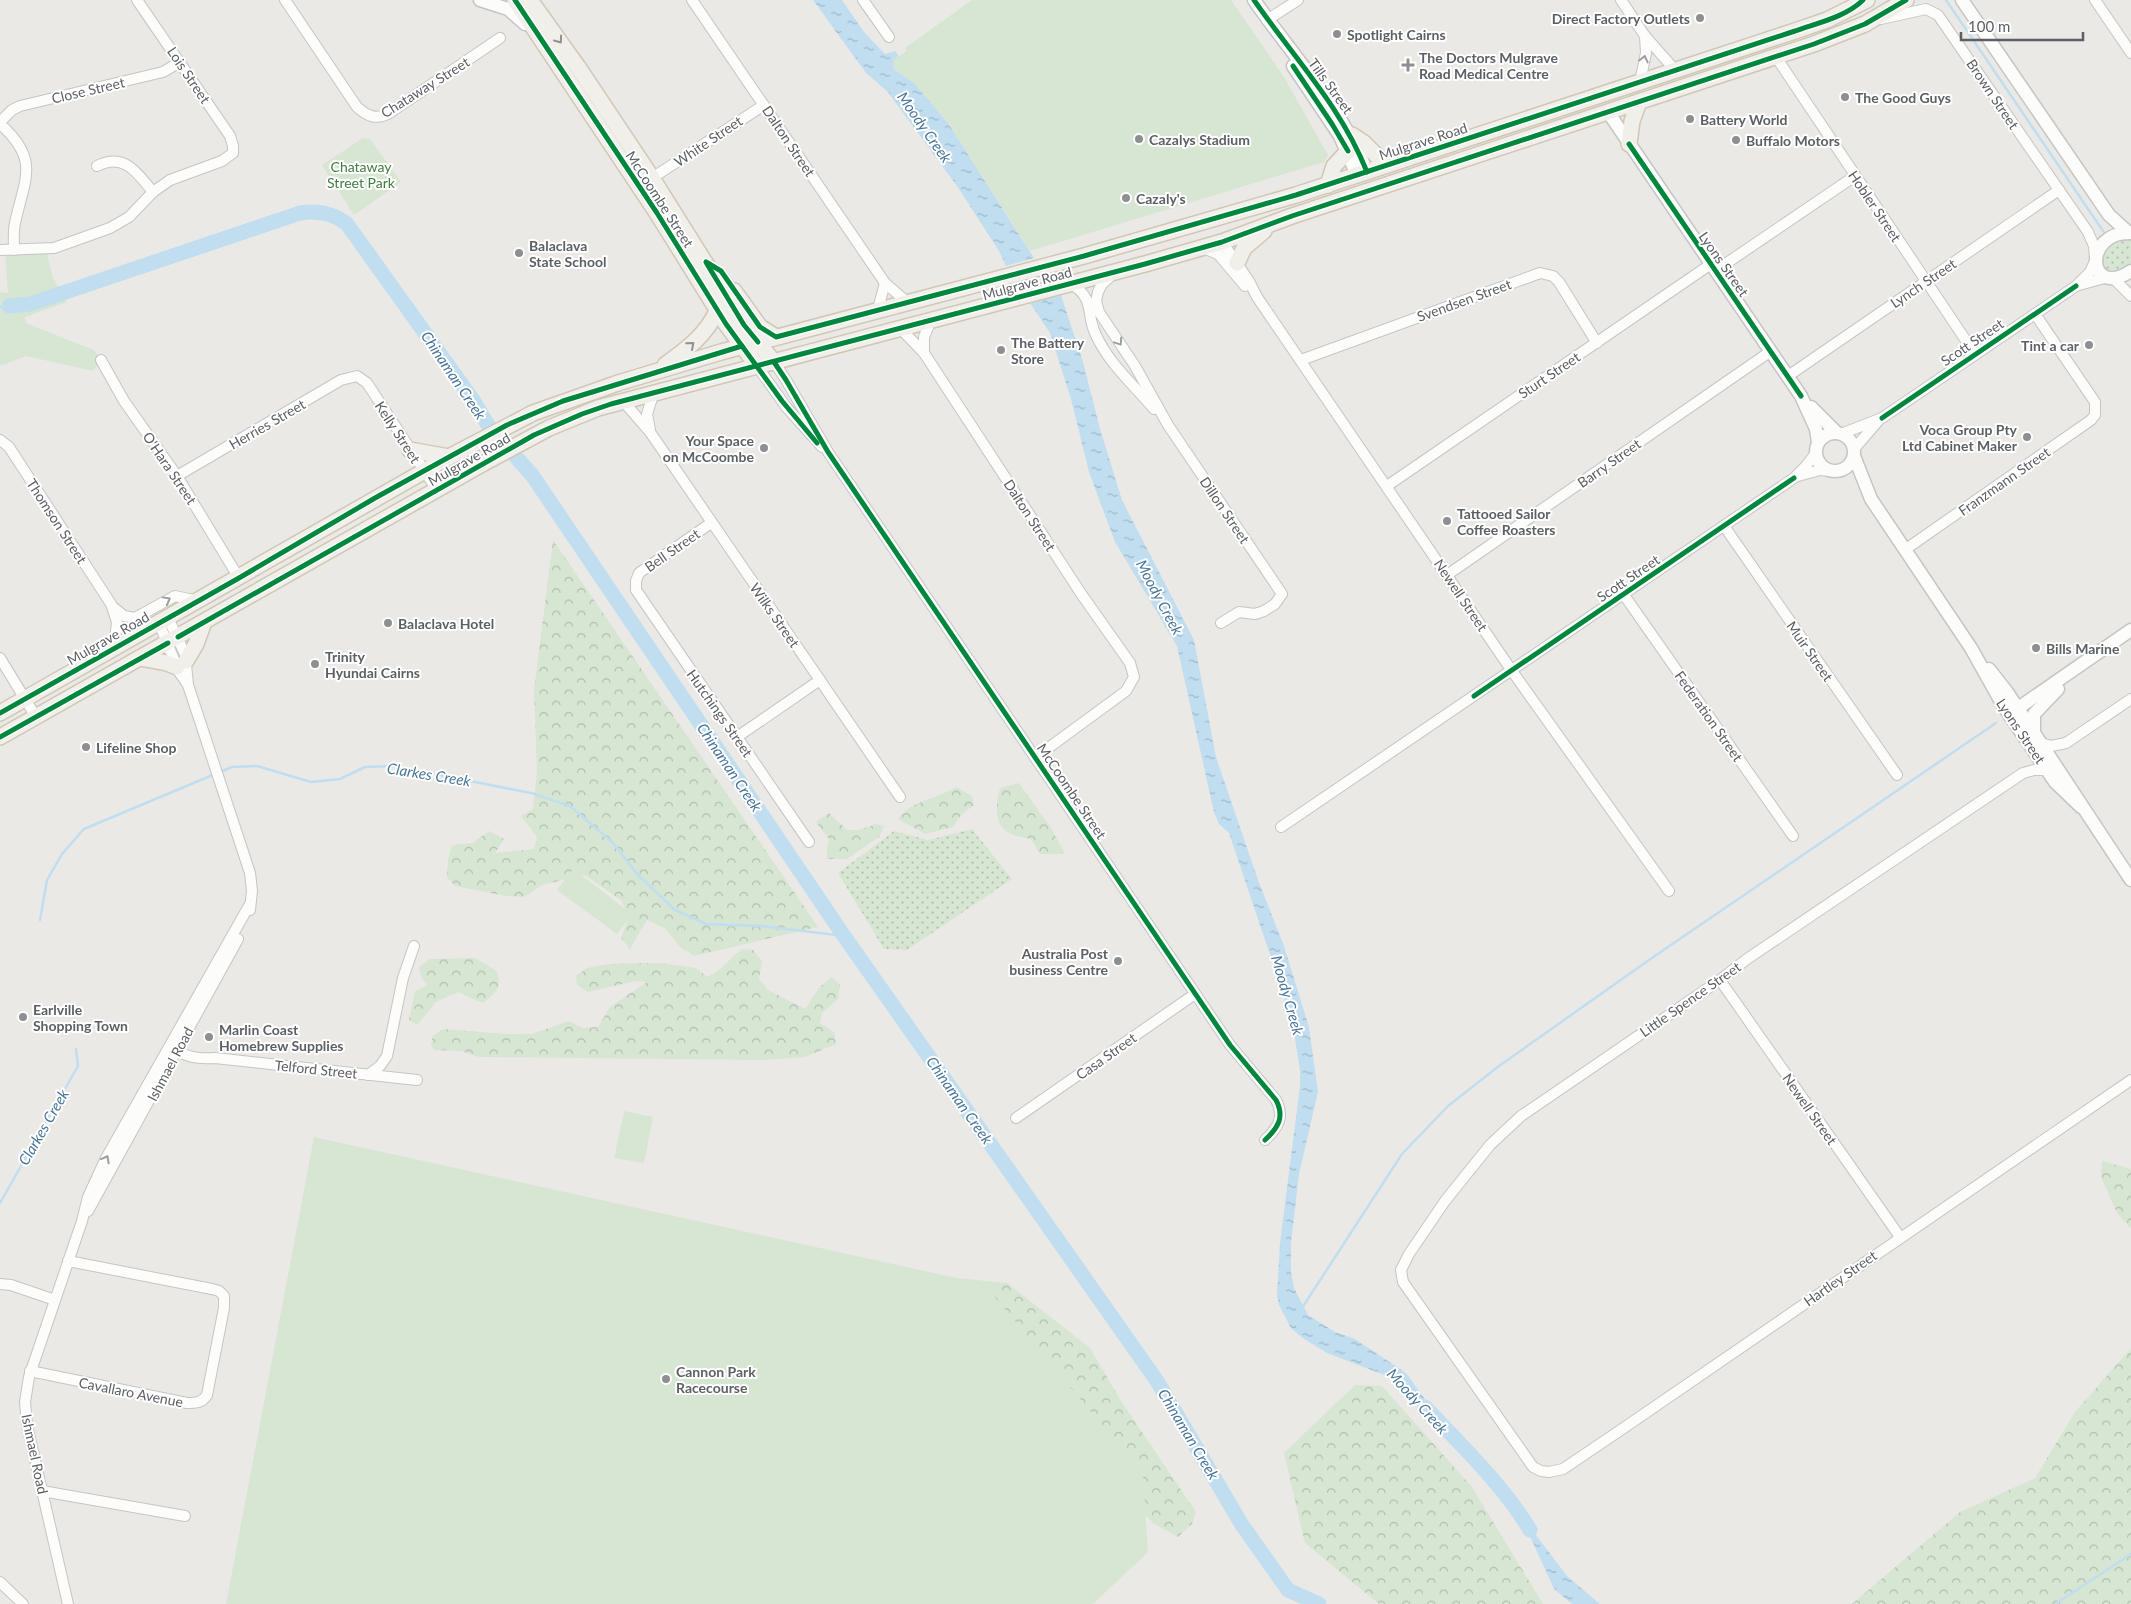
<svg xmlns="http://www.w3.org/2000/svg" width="2131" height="1604" font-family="Lato,sans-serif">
<defs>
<pattern id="grass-dots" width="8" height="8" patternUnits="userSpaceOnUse" patternTransform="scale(1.25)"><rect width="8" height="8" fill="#d7e5d3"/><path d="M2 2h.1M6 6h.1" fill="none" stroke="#b2bdaf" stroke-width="1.8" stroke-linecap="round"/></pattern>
<pattern id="forest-crowns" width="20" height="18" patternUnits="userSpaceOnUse" patternTransform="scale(1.25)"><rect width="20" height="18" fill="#d7e5d3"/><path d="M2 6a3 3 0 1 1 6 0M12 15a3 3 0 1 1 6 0" fill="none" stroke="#b2bdaf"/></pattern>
<pattern id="water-ripples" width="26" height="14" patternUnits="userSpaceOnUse" patternTransform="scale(1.25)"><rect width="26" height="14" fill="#c0def0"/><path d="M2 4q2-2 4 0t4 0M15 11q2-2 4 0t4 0" fill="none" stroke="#9fb7c6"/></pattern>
</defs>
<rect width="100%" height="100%" fill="#ebe9e6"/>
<g fill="url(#grass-dots)">
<path d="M2127,240H2131V263L2118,270H2107L2102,266C2102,250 2112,243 2127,240Z"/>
<path d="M972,829L1012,879L907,950L884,949L838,873L894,831L928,840Z"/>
</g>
<g fill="url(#forest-crowns)">
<path d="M553,540L818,927L694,956L679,946L666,929L647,920L630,949L621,938L628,918L622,901L585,875L542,885L524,897L506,896L455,886L447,877L448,860L452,845L473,843L489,831L504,839L495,853L534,849L537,837L521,816L533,809L537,773L534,690Z"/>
<path d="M1019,783L1051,828L1065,854H1040L1031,839C998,835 992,820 1000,788Z"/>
<path d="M956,787L972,796L974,805L961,815L953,827L925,834L898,819C909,801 938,799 956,787Z"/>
<path d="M829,813L847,830H859L876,824L884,826L879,837L847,859H827V849L829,839L816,822Z"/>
<path d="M742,949L753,950L762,961L759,979L768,990L805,1009L819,988L831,977L840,984L838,999L822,1013L820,1023L834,1032L836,1044L805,1057L766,1060L479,1057L461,1051L434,1050L431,1045L433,1036L443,1029L506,1034H532L569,1021L583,1028L598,1027L610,1007L647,982L636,981L588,992L577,985L576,976L587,968L609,964L634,963H661L696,968L707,977C721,971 729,959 742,949Z"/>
<path d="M475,958L497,971C502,987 496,995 482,1003L458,992L436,1002L417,1025L409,1020L415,991L427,985L421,977L419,967L430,959Z"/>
<path d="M2102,1161L2131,1169V1229L2117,1213L2101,1177Z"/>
<path d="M915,1274L1007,1283L1090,1348L1121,1401L1196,1512L1192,1524L1178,1537L1153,1523Z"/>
<path d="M2131,1348V1604H1852L1960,1512L2035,1478L2075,1412Z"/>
<path d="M1355,1385L1382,1386L1472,1487L1543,1604H1379L1305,1543L1284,1453Z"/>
</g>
<g fill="#d7e5d3">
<path d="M972,0H1231L1284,77L1328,155L1324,162L1030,251L948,123L914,83L894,69L893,60L907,51L905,48Z"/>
<path d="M363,138L370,139L401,182L354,215L322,165Z"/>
<path d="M5,250H46L53,278L67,302L25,317L26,323L94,350L101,360L93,371L26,356L0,366V292L8,293Z"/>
<path d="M573,869L632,914L617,934L557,890Z"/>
<path d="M624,1111L653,1117L644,1163L614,1158Z"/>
<path d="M314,1137L984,1284L1143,1474L1148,1552L1093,1604H226Z"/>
</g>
<g fill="url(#water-ripples)">
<path d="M813,0H842L864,32L885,54L895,51L899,56L893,60L894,69L914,83L948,123L1034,258L1006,266L999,251L957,186L887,91L866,73Z"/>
<path d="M1061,295L1083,362L1100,429L1122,500L1194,640L1216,757L1258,880L1284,946L1309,1027L1318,1092L1299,1174L1291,1243V1272L1294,1288L1308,1315L1335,1332L1355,1339L1406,1373L1435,1413L1438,1421L1387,1376L1327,1353L1304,1339L1291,1328L1279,1305L1277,1295L1280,1243L1300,1086V1070L1292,1020L1229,833L1219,824L1214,812L1177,646L1115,542L1089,472L1071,399L1050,333L1030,303Z"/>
<path d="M1520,1514L1567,1576L1600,1604H1572L1554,1589Z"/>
</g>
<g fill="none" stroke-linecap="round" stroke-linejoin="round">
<g stroke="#c0def0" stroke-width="2.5">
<path d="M1946,0L2103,231"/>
<path d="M0,307L9,306"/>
<path d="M220,772L232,767L257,766L311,782L340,779L365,767L394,766L531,793L570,806L613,843L637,874L675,910L706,924L762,926L844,936"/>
<path d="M40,920L47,880L62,854L84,829L215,774"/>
<path d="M0,1203L78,1066L76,1049"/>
<path d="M1302,1308L1402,1154L1448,1106L1499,1066L1649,960L1996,723"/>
<path d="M2055,1604L2131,1554"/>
</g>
<g stroke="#c0def0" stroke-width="15">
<path d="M9,306L30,304L300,213C318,210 333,213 347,224L473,400L489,427L532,475L844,936L1157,1381L1242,1525L1288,1590L1319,1604"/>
<path d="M1425,1407C1460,1444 1504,1486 1530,1530"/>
</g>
<defs>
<g id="minor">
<path d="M285,0L357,107C367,116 376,120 388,114L500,38"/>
<path d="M692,0L885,283L907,302"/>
<path d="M863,0L889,37"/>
<path d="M1621,0L1645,36L1675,70"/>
<path d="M2095,0L2131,53"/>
<path d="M1881,19L1926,9L1938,15L2088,232L2094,246L2095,258"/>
<path d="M1267,20L1298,0"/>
<path d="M1776,57L1975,354"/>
<path d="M1640,82L1646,53L1645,36"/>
<path d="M0,122L12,110L20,106L163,72L180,62"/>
<path d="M0,124C41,160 24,180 15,223C13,232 14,241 14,250"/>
<path d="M97,166C125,152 137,173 153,192"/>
<path d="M652,178L764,105"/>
<path d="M1222,242L1249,281L1257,297L1512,671L1669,891"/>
<path d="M1203,248L1218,254L1245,286"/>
<path d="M0,250L54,248L110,228L129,217L153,192L170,180L222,161L233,153V146L230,136L137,0"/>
<path d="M1715,271L1855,176"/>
<path d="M1113,274L1102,284L1098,292L1096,301L1099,312L1135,366L1168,425L1282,594L1275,604L1264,611L1255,614L1239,612L1221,623"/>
<path d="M2112,277L2131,296"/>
<path d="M1071,284C1095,298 1086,313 1095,333C1108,363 1134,385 1154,409"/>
<path d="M2079,285L2108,277"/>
<path d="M878,309L885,283"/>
<path d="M900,328L924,353L1082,595L1130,663L1134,677L1126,691L1036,757"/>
<path d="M924,353V337L931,320"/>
<path d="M101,360L124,401L177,476L239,578"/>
<path d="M1301,360L1540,273L1553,276L1559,282L1597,343"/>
<path d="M774,362L786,380L828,452L1230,1045L1276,1100C1285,1117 1278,1128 1265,1140"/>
<path d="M757,366L787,408L822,447"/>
<path d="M1788,376L2059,190"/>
<path d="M623,401L650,432L900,797"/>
<path d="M650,430L647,414L654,392"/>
<path d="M1841,434L1882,418L2035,314L2076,286L2090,272L2095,261"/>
<path d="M0,440L9,447L111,604L117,622L114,648"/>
<path d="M1854,449L1879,420"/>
<path d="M177,476L341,380L357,376L367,383L437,490"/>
<path d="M1798,476L1820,470L1829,471"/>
<path d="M1387,486L1711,264"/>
<path d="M711,523L639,573L636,581V590L809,842"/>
<path d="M1724,526L1897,775"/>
<path d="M1906,549L2091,420L2095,415V402L2035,314"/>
<path d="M1447,575L1771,351"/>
<path d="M1624,595L1793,836"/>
<path d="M113,607L124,616L135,618L175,596L198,601"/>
<path d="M168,618L185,654L188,685"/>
<path d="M159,623L179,672L188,685L250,873L252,891L250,910"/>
<path d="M0,658L36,717"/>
<path d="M737,737L820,680"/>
<path d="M2041,743L2051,746L2066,743L2131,699"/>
<path d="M2047,770H2034L2023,773L1747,959L1720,980L1521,1116L1490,1145L1445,1201L1409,1254L1401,1270L1403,1282L1533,1467L1541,1471L1549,1472L1563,1469L1628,1425L2131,1080"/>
<path d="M1281,827L1794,478L1806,466L1815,454"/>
<path d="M1720,980L1900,1237"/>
<path d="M173,1047C184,1058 201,1059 215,1058L417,1080"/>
<path d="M368,1075L380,1066L387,1056L403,978L414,946"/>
<path d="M1016,1118L1195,994"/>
<path d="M88,1211L238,939"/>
<path d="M0,1284L11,1285L55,1300"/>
<path d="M30,1371L187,1403C196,1403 202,1403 207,1395L224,1308V1296L219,1291L212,1289L68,1261"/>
<path d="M42,1491L185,1516"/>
<path d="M0,1582L23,1604"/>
<path d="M68,1604L27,1425L25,1402L29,1377L82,1221L88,1197L105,1160L250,904"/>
</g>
<g id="tertiary">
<path d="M480,0L508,9L525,24"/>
<path d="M1254,0C1294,58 1341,106 1367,172"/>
<path d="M1962,0L2109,215L2129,233"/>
<path d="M1293,66L1340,136L1357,175"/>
<path d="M1608,112L1801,396L1816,429L1818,442"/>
<path d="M2131,233C2082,231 2087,300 2131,271"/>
<path d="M1811,407L1837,433"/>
<circle cx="1835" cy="452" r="19"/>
<path d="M1854,456L1871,499L1971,648L2004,707L2055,782L2081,807"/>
<path d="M1989,669L2007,692L2131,880"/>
<path d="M2011,713L2131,630"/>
<path d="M2034,732V714L2058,689"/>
</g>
<g id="primary">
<path d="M515,0L657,213L726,324L757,366"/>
<path d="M530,0L578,67L652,178L746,328L774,362"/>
<path d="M1352,135L1364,143L1386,165"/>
<path d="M1629,144L1632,121L1639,102"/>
<path d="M1328,185L1334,166L1348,151"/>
<path d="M1237,263L1244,248L1264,231"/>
<path d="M734,291L760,327L776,337"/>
<path d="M665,365C687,349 706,335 717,311"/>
<path d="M410,450L449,457"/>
<path d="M140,658L167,663L177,667"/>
<path d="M186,661L196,644L204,622"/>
<path d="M0,713L449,457L533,413L618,383L721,352L1084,256L1296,195L1795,31L1827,20L1867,0"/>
<path d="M0,737L482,464L549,428L598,408L1145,264L1222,242L1292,216L1814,44L1865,24L1906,0"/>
</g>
</defs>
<use href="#minor" stroke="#c5c5c5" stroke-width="12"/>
<use href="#tertiary" stroke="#c5c5c5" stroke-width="15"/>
<use href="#primary" stroke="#d0c7b7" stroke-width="18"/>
<use href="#minor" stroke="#fcfcfb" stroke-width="10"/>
<use href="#tertiary" stroke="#fcfcfb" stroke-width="12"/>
<use href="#primary" stroke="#f1efe9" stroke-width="15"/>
<defs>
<g id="cycleway">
<path d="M515,0L657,213L726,324L782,401L817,443"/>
<path d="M1254,0C1294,58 1341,106 1367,172"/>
<path d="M1293,66L1332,124L1348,151"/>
<path d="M1629,144L1801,396"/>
<path d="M706,262L721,271L760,327L776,337L1084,256L1296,195L1795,31C1817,23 1846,17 1863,0"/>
<path d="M707,264L744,325L758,342"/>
<path d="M774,362L786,380L828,452L1230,1045L1276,1100C1285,1117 1278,1128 1265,1140"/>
<path d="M1882,418L2076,286"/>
<path d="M178,637L534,435L582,414L611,404L1145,264L1222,242L1292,216L1814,44L1865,24L1906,0"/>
<path d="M1474,696L1794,478"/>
<path d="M0,713L239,578L375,498L507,425L563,401L742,346"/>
<path d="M0,737L168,643"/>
</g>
</defs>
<use href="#cycleway" stroke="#fff" stroke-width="8"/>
<use href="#cycleway" stroke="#00873e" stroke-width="5"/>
</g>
<defs><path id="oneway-chevron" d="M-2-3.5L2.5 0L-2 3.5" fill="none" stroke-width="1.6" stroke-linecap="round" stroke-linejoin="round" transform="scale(1.25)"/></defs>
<g stroke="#909192">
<use href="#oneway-chevron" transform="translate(559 40) rotate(54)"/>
<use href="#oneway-chevron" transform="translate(691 345) rotate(-41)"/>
</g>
<g stroke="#9c9ea0">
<use href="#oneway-chevron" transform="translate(1644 59) rotate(-77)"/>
<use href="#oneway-chevron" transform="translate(1119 342) rotate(56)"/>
<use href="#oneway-chevron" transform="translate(167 600) rotate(-29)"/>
<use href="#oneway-chevron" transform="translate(106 1159) rotate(-61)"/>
</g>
<g fill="#8e8f91" stroke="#fff" stroke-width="2">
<circle cx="1700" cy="18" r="5"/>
<circle cx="1337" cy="34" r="5"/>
<path d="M1405.5 57.5h5v5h5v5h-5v5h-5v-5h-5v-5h5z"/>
<circle cx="1845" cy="97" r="5"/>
<circle cx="1690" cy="119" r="5"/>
<circle cx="1139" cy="139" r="5"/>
<circle cx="1736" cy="140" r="5"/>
<circle cx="1126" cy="198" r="5"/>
<circle cx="519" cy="253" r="5"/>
<circle cx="2089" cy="345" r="5"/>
<circle cx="1001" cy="350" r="5"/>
<circle cx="2027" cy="437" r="5"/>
<circle cx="764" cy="448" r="5"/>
<circle cx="1447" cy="521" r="5"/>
<circle cx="388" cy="623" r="5"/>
<circle cx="2036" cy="648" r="5"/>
<circle cx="315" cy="664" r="5"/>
<circle cx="86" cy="747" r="5"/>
<circle cx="1118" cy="961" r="5"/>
<circle cx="23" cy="1017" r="5"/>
<circle cx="209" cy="1037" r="5"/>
<circle cx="666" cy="1379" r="5"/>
</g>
<g text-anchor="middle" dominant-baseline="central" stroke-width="4" stroke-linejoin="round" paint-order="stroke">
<g font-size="14" font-weight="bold" fill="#5c5f63" stroke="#fff" text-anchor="start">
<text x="1690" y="18" text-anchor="end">Direct Factory Outlets</text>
<text x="1347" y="34">Spotlight Cairns</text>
<text x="1419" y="57">The Doctors Mulgrave<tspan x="1419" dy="16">Road Medical Centre</tspan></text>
<text x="1855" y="97">The Good Guys</text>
<text x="1700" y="119">Battery World</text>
<text x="1149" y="139">Cazalys Stadium</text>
<text x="1746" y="140">Buffalo Motors</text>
<text x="1136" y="198">Cazaly's</text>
<text x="529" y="245">Balaclava<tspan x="529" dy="16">State School</tspan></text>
<text x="1011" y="342">The Battery<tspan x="1011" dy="16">Store</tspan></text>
<text x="2079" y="345" text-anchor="end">Tint a car</text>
<text x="2017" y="429" text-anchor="end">Voca Group Pty<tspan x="2017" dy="16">Ltd Cabinet Maker</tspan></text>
<text x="754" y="440" text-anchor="end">Your Space<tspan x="754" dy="16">on McCoombe</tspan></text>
<text x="1457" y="513">Tattooed Sailor<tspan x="1457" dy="16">Coffee Roasters</tspan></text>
<text x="398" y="623">Balaclava Hotel</text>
<text x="2046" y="648">Bills Marine</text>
<text x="325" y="656">Trinity<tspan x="325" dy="16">Hyundai Cairns</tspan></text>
<text x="96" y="747">Lifeline Shop</text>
<text x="1108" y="953" text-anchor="end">Australia Post<tspan x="1108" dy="16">business Centre</tspan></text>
<text x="33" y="1009">Earlville<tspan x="33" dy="16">Shopping Town</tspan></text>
<text x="219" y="1029">Marlin Coast<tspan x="219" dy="16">Homebrew Supplies</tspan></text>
<text x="676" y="1371">Cannon Park<tspan x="676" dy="16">Racecourse</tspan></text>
</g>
<g font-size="14" fill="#5c5f63" stroke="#fff">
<text transform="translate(189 75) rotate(56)">Lois Street</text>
<text transform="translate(1331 86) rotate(54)">Tills Street</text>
<text transform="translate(425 87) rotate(-32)">Chataway Street</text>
<text transform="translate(88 90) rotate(-13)">Close Street</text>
<text transform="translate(1993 94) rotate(56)">Brown Street</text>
<text transform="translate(708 141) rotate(-34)">White Street</text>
<text transform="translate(789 141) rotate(56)">Dalton Street</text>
<text transform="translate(1423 141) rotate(-18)">Mulgrave Road</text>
<text transform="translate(660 199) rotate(57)">McCoombe Street</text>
<text transform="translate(1875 206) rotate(56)">Hobler Street</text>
<text transform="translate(1724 264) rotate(55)">Lyons Street</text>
<text transform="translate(1027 283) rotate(-15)">Mulgrave Road</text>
<text transform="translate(1923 283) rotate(-34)">Lynch Street</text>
<text transform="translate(1464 300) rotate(-20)">Svendsen Street</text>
<text transform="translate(1972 342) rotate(-34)">Scott Street</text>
<text transform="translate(1549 375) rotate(-34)">Sturt Street</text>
<text transform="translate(267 424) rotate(-30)">Herries Street</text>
<text transform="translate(398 432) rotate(57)">Kelly Street</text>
<text transform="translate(469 459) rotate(-30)">Mulgrave Road</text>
<text transform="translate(1609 463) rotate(-35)">Barry Street</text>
<text transform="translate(170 468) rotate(56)">O'Hara Street</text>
<text transform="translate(2004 481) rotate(-35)">Franzmann Street</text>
<text transform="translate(1225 510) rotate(56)">Dillon Street</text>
<text transform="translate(1030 515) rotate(57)">Dalton Street</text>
<text transform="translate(57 521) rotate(57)">Thomson Street</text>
<text transform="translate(672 550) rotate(-35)">Bell Street</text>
<text transform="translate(1628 578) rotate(-34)">Scott Street</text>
<text transform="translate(1461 595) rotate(56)">Newell Street</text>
<text transform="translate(775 615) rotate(55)">Wilks Street</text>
<text transform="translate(108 638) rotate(-30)">Mulgrave Road</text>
<text transform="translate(1810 651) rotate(55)">Muir Street</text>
<text transform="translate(720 713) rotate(55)">Hutchings Street</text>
<text transform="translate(1709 716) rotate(55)">Federation Street</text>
<text transform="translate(2021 731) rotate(56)">Lyons Street</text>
<text transform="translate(1072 791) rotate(56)">McCoombe Street</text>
<text transform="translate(1690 999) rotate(-35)">Little Spence Street</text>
<text transform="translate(1106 1056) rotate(-35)">Casa Street</text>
<text transform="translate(170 1064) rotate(-62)">Ishmael Road</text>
<text transform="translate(316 1069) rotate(6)">Telford Street</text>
<text transform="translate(1810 1109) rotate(55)">Newell Street</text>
<text transform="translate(1840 1278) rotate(-35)">Hartley Street</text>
<text transform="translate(131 1392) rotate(11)">Cavallaro Avenue</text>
<text transform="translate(35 1454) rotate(78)">Ishmael Road</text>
</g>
<g font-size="14" fill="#407e40" stroke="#fff">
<text x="361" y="166">Chataway<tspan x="361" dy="16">Street Park</tspan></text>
</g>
<g font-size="15" font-style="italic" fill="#49769b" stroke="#fff">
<text transform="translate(925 127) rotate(55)">Moody Creek</text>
<text transform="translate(454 375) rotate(56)">Chinaman Creek</text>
<text transform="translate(1160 597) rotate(62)">Moody Creek</text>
<text transform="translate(730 767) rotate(56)">Chinaman Creek</text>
<text transform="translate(429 774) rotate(9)">Clarkes Creek</text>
<text transform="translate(1288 995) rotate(74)">Moody Creek</text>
<text transform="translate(960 1100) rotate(55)">Chinaman Creek</text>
<text transform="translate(43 1127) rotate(-60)">Clarkes Creek</text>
<text transform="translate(1418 1401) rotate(48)">Moody Creek</text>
<text transform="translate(1189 1434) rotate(59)">Chinaman Creek</text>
</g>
</g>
<path d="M1961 32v8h122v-8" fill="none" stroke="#5c5f63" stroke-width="2.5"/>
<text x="1968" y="32" font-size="15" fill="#5c5f63" stroke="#ffffff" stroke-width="4" paint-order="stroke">100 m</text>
</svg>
